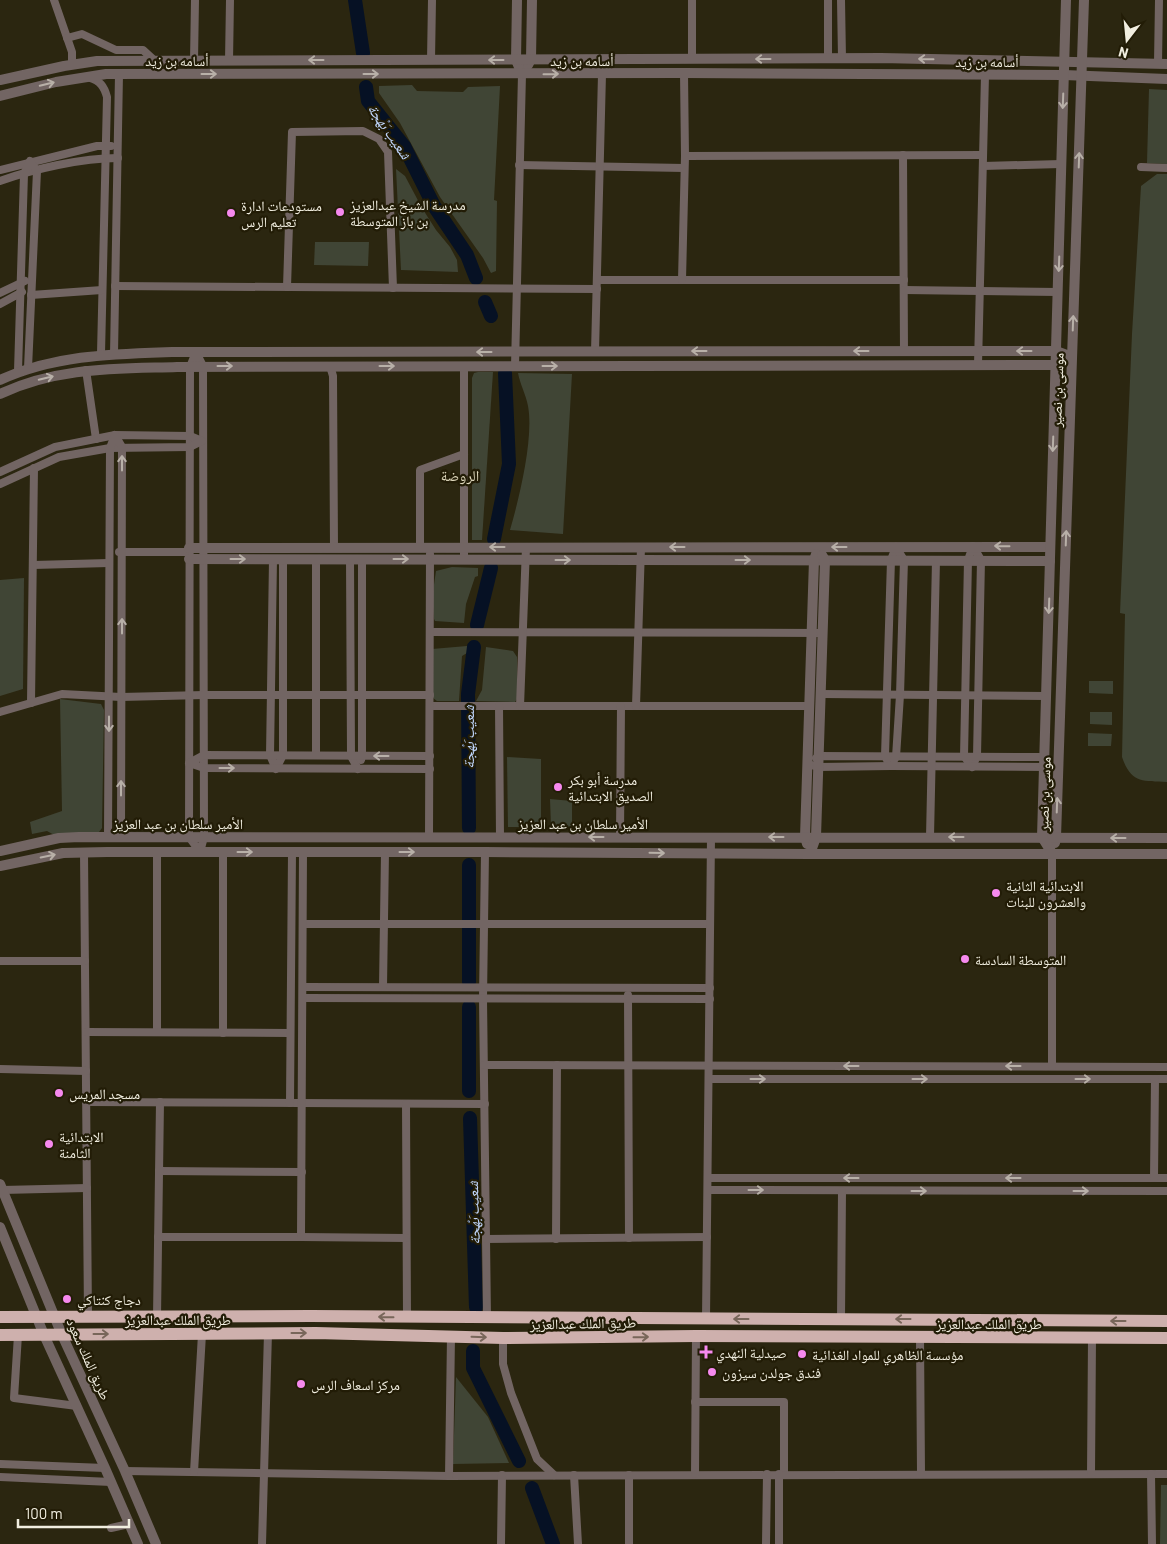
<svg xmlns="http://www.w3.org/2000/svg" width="1167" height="1544" font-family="Barlow,'Noto Naskh Arabic',sans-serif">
<rect width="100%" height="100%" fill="#2b2610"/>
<g fill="#404535">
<path d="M412,85L417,91L463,92L468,87L500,86L494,200L497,201L496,271L491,273L483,258L440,197L400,123L379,93V86Z"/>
<path d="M1149,89L1167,90V164L1147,163Z"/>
<path d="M396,169L405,176L422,208L436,230L450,247L457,260L458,272L401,270Z"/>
<path d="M1157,174H1167V782C1142,781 1131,783 1122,757L1125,614L1120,613L1132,334L1141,186Z"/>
<path d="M315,242H369L368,266L314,265Z"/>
<path d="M478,372H493L482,540H472V378L474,373Z"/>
<path d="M518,373L572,374L563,534L510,530C519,499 534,438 528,406C526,395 520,384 518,373Z"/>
<path d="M452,567L478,568V576L475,577L466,604L464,623L435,621L434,619L433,607L431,605L436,571Z"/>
<path d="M24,578L23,689L0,696V580Z"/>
<path d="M467,646V653L462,656L459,701H437L433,698L432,649Z"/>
<path d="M486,647L513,651L517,657V699L515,702L476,701L482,690Z"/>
<path d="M1089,681H1113V694L1089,693Z"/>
<path d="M60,699L101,704L104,710L102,828L99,832L56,836L47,831L32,834L30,822L62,811Z"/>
<path d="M1090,712H1112V725L1090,724Z"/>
<path d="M1088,733L1112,734L1111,746H1088Z"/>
<path d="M507,757L541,759V827H508Z"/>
<path d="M550,799L572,801V827L551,826Z"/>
<path d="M456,1377L488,1417L509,1463L453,1464Z"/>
<path d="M1161,1485H1167V1544H1160Z"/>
</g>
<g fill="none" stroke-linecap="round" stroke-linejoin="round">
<g stroke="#061124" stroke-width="14">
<path d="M355,0L363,53"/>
<path d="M366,87L368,101L404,146L434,206L467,255L476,278"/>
<path d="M485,302L491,316"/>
<path d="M494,539L509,464L505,373"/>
<path d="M477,625L491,568"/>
<path d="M469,828L468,694L474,647"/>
<path d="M469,865V982"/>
<path d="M469,1091V1007"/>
<path d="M470,1118L476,1307"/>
<path d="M473,1351V1368L519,1461"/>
<path d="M532,1488L553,1544"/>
</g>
<g stroke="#726563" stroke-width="8">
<path d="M54,0L72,52V65"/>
<path d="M841,0L842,58"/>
<path d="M67,38L82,34L116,50H143L155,61"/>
<path d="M828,58V0"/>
<path d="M692,59V0"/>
<path d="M431,60L432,0"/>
<path d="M194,61L195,0"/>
<path d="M229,61L230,0"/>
<path d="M1158,63L1159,0"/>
<path d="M90,78C100,81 104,86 107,97L101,354"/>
<path d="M903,155L904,351"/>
<path d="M685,156L983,155"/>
<path d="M519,165L684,168"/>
<path d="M983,166L1061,164"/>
<path d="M1141,167L1167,168"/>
<path d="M0,170L97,146H111"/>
<path d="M0,181C33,169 82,158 118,158"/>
<path d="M597,280H904"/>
<path d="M682,280L685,156L684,73"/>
<path d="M115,286L597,289"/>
<path d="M287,287L292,132L363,131L379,139L388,152L393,288"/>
<path d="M904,290L1058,292"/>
<path d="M0,293L25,281"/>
<path d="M31,295L102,290"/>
<path d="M0,304L22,292"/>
<path d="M196,352L203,366L204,837L200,852L189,837L190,367Z"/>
<path d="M595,352L602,74"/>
<path d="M114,354L119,74"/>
<path d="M978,365L985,75"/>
<path d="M330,366L333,376L334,547"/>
<path d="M515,366L522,74"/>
<path d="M86,370L96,439"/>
<path d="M18,371L24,174L30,161L37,171L28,368"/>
<path d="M0,472L55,447L115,435L190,436L202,441"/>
<path d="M0,484L59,457L110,448L190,447L202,441"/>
<path d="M973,546L981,560L977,756L972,767L964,756L968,560Z"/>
<path d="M420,547V470L464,454"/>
<path d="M119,552H189"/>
<path d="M273,559L270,755L276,769L283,755V559"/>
<path d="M316,559V755"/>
<path d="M350,559L351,756L358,769"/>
<path d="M464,559V366"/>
<path d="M33,565L109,563"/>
<path d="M430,632L823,633"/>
<path d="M821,694L1046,696"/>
<path d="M31,703L34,468"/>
<path d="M430,706H809"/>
<path d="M499,706L500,837"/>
<path d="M520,706L526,547"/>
<path d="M636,706L641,547"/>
<path d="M0,712L62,694L121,697L204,695H430"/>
<path d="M816,758L819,756L1044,757"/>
<path d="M361,760L362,756V559"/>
<path d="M887,760L885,756L891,560L896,547"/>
<path d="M894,760L896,757L900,695L904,560L896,547"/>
<path d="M808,764L818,767L891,766L1044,767"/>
<path d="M430,769L204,768L189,763L204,755L430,756"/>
<path d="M108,837L110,448L115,435L122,447L121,837"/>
<path d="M429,837L430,554"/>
<path d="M620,837L621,706"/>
<path d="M930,837L936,560"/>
<path d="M84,852L88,1317"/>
<path d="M157,852V1032"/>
<path d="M485,852L483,999L487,1318"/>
<path d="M303,924H710"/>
<path d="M0,961H85"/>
<path d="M303,987L710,988"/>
<path d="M383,987L385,852"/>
<path d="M628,995L629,1238"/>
<path d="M303,998L710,999"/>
<path d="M86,1032L290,1033"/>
<path d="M223,1033V852"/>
<path d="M484,1065L1167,1067"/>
<path d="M1052,1066V853"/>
<path d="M0,1069L86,1071"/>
<path d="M709,1079H1167"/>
<path d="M86,1102L485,1104"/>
<path d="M290,1103L292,852"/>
<path d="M406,1104L407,1317"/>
<path d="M159,1171L302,1172"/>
<path d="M708,1178H1167"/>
<path d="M1154,1178L1155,1079"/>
<path d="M2,1190L87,1188"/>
<path d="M708,1190L1167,1191"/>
<path d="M158,1237H301L303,852"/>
<path d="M301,1237L406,1238"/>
<path d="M486,1239L707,1237"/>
<path d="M556,1239L557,1065"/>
<path d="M157,1317L160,1102"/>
<path d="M706,1319L711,837"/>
<path d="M841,1319L842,1191"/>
<path d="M18,1335L14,1398L77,1406"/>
<path d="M920,1337L921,1473"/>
<path d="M503,1338V1364L511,1393L537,1459L554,1475"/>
<path d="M695,1402H784V1474"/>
<path d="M0,1464L105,1468"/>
<path d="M125,1471L449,1476L1167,1474"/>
<path d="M194,1472L202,1334"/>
<path d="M695,1474L696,1336"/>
<path d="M779,1474V1544"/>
<path d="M1091,1474L1092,1338"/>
<path d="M1151,1474L1152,1544"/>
<path d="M574,1475L578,1544"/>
<path d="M449,1476L451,1336"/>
<path d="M0,1477L111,1482"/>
<path d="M111,1528L129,1524"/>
<path d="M262,1544L268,1333"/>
<path d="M501,1544L502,1475"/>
<path d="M629,1544V1475"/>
<path d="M766,1544L767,1474"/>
</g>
<g stroke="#726563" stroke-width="10">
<path d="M517,0L516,60L522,74"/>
<path d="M528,65L531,59L532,0"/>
<path d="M0,80L64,66L97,61L881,58L1167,64"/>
<path d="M0,96L56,82L106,74L684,73L1064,75L1167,79"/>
<path d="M0,380C54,355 113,354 172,352L1056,351L1072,357"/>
<path d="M0,394C57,367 115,369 177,367L1056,365L1072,357"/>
<path d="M189,548L1050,547"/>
<path d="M189,559L1050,561"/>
<path d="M1055,843L1056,837L1084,0"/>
<path d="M807,844L805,837L814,560L816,554"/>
<path d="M0,851L59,838L79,837L1167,838"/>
<path d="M1052,853L1042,837L1066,0"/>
<path d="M810,854L816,837L825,560L822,555"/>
<path d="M0,866L63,853L107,852H485L810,854H1167"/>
<path d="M0,1184L62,1335L125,1471L156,1544"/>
<path d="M0,1227L44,1335L105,1468L138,1544"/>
</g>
<g stroke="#ceb0ad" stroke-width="12">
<path d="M0,1317L311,1316L1167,1321"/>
<path d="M0,1335L316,1333L503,1338L696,1336L1167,1338"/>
</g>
</g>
<defs><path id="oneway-shaft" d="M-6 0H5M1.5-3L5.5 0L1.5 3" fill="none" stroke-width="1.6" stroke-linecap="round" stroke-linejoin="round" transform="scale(1.25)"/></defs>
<g stroke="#b8b0a8">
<use href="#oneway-shaft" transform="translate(763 59) rotate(180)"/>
<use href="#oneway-shaft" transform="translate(926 59) rotate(-179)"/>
<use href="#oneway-shaft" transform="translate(316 60) rotate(180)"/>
<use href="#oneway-shaft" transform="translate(496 60) rotate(180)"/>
<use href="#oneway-shaft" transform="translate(209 74)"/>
<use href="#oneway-shaft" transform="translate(371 74)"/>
<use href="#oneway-shaft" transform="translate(551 74) rotate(-1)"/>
<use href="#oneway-shaft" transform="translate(47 84) rotate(-14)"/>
<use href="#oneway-shaft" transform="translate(1063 101) rotate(92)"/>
<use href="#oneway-shaft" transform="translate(1079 160) rotate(-88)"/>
<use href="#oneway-shaft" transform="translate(1059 264) rotate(92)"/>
<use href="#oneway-shaft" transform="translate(1073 323) rotate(-88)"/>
<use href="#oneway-shaft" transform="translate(699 351) rotate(180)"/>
<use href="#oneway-shaft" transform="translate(861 351) rotate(180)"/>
<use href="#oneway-shaft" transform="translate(1024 351) rotate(180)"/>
<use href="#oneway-shaft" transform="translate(484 352) rotate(180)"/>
<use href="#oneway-shaft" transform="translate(225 366)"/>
<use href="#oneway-shaft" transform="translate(387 366)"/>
<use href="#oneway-shaft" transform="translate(550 366)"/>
<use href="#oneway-shaft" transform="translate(46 378) rotate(-14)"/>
<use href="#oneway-shaft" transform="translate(1053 444) rotate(92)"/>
<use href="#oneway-shaft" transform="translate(122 463) rotate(-90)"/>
<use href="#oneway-shaft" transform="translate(1066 538) rotate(-88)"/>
<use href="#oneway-shaft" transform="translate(1002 546) rotate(-179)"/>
<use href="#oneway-shaft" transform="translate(497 547) rotate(180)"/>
<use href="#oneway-shaft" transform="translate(677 547) rotate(-180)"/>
<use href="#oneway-shaft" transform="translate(839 547) rotate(180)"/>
<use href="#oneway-shaft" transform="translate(238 559)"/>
<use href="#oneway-shaft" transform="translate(401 559)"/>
<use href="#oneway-shaft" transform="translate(563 560)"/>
<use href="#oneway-shaft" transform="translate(743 560)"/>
<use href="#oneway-shaft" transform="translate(1049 606) rotate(92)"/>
<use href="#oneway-shaft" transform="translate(122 626) rotate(-90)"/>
<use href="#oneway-shaft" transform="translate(109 724) rotate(90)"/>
<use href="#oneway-shaft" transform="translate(381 756) rotate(-180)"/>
<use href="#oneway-shaft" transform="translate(227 768)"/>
<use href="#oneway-shaft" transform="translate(121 788) rotate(-90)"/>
<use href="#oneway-shaft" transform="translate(1057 805) rotate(-88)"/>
<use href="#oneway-shaft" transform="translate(596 837) rotate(180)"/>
<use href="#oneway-shaft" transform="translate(776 837) rotate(-180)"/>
<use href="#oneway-shaft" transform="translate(956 837) rotate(180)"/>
<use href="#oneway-shaft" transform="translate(1118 838) rotate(-180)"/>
<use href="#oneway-shaft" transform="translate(245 852)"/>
<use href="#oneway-shaft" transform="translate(407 852)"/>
<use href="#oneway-shaft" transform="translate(657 853) rotate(1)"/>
<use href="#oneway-shaft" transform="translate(48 856) rotate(-12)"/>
<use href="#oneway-shaft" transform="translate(851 1066) rotate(180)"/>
<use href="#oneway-shaft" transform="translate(1013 1066) rotate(180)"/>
<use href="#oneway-shaft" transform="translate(758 1079)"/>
<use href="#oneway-shaft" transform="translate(920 1079)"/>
<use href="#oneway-shaft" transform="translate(1083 1079)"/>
<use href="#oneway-shaft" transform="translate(851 1178) rotate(-180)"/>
<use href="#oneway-shaft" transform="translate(1013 1178) rotate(-180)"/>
<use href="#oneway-shaft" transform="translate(756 1190)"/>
<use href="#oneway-shaft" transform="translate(919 1191)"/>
<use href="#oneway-shaft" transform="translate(1081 1191)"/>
</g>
<g stroke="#78665a">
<use href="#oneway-shaft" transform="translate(386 1317) rotate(-179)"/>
<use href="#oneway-shaft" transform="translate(741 1319) rotate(180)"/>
<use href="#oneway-shaft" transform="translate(903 1319) rotate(-180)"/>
<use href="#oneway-shaft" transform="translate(1118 1321) rotate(-180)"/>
<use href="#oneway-shaft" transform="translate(299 1333)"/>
<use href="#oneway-shaft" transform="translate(101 1334)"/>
<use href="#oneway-shaft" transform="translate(479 1337) rotate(2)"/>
<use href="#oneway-shaft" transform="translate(641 1337) rotate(-1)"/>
</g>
<g fill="#f689ee" stroke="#221c06" stroke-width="2">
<circle cx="340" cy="212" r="5"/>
<circle cx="231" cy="213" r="5"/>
<circle cx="558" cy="787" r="5"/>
<circle cx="996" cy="893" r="5"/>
<circle cx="965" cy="959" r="5"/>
<circle cx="59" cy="1093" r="5"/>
<circle cx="49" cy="1144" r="5"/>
<circle cx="67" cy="1299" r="5"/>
<path d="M703.5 1344.5h5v5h5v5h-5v5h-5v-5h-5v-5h5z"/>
<circle cx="802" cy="1354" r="5"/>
<circle cx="712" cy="1372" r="5"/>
<circle cx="301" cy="1384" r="5"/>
</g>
<g text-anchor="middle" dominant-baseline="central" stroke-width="4.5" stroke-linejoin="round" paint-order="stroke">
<g font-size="14" fill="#f1eee0" stroke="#221c06">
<text x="177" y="60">أسامه بن زيد</text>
<text x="582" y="60">أسامه بن زيد</text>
<text x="987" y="61">أسامه بن زيد</text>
<text transform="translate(1057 390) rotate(-88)">موسى بن نصير</text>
<text transform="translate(1044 794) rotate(-88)">موسى بن نصير</text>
<text x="178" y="823">الأمير سلطان بن عبد العزيز</text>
<text x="583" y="823">الأمير سلطان بن عبد العزيز</text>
<text x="178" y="1319">طريق الملك عبدالعزيز</text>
<text transform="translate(583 1323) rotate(-1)">طريق الملك عبدالعزيز</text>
<text x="989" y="1323">طريق الملك عبدالعزيز</text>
<text transform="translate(89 1359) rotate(66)">طريق الملك سعود</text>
</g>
<g font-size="14" fill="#f1eee0" stroke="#221c06" text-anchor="start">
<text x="350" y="204">مدرسة الشيخ عبدالعزيز<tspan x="350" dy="16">بن باز المتوسطة</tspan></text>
<text x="241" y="205">مستودعات ادارة<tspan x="241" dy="16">تعليم الرس</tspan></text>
<text x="568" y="779">مدرسة أبو بكر<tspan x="568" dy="16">الصديق الابتدائية</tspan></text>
<text x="1006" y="885">الابتدائية الثانية<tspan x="1006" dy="16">والعشرون للبنات</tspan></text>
<text x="975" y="959">المتوسطة السادسة</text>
<text x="69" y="1093">مسجد المريس</text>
<text x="59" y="1136">الابتدائية<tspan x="59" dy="16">الثامنة</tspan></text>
<text x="77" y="1299">دجاج كنتاكي</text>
<text x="716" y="1352">صيدلية النهدي</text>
<text x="812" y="1354">مؤسسة الظاهري للمواد الغذائية</text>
<text x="722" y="1372">فندق جولدن سيزون</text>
<text x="311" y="1384">مركز اسعاف الرس</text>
</g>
<g font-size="15" font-style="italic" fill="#bfd5fb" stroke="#221c06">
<text transform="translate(390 131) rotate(55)">شعيب بَهْجة</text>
<text transform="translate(468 737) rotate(-90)">شعيب بَهْجة</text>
<text transform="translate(473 1213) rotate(-92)">شعيب بَهْجة</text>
</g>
<g font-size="15" fill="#dfd8bd" stroke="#221c06">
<text x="460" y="475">الروضة</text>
</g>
</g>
<g transform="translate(1127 40) rotate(196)" stroke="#221c06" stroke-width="4" paint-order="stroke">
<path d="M0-4L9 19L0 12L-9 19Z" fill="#f1eee0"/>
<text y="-8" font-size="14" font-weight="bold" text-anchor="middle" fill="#f1eee0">N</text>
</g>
<path d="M18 1519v8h111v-8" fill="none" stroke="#f1eee0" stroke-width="2.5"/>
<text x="25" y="1519" font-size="15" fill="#f1eee0" stroke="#221c06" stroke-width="4" paint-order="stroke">100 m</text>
</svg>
